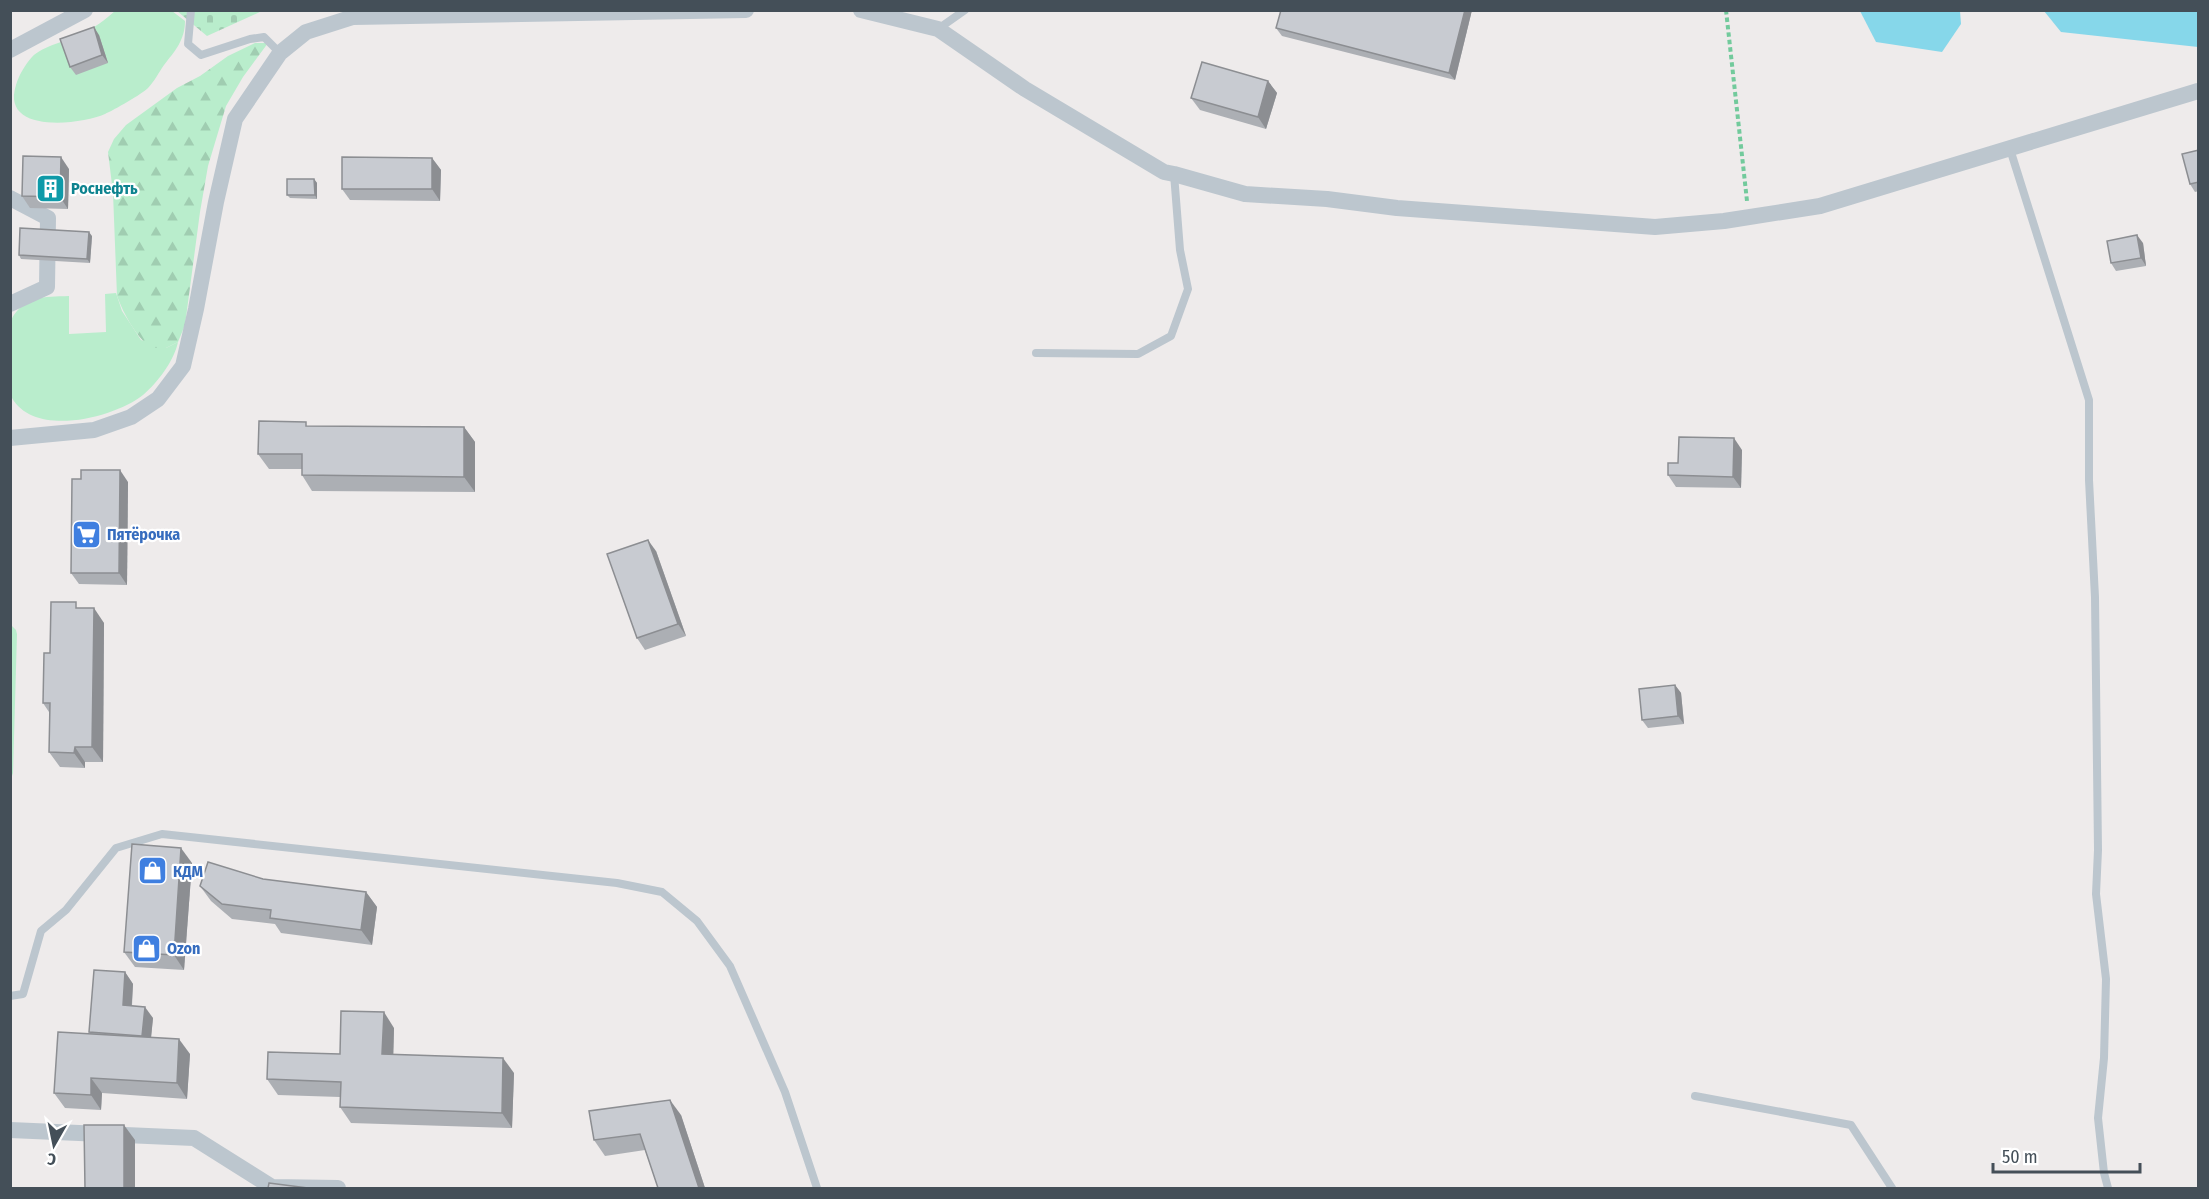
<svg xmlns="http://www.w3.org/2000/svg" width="2209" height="1199" font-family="'Fira Sans Condensed',sans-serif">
<defs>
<pattern id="forest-firs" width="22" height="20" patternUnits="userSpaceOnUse" patternTransform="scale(1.5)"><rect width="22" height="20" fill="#b9edcc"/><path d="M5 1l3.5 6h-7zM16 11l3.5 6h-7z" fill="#a0cdb1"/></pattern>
<pattern id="cemetery-stones" width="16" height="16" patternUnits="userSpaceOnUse" patternTransform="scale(1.5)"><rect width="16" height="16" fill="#b9edcc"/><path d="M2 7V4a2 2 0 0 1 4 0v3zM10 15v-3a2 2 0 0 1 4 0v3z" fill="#a0cdb1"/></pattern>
</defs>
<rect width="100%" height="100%" fill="#eeebeb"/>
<g fill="#b9edcc">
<path d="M115,11H172L185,21C185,40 175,51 164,65C159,72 154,82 148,88C142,94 114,110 105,114C80,125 0,134 16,85C19,75 25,65 32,57C42,46 68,41 81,34C94,28 105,20 115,11Z"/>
<path d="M116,293L122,311L141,340L166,348L178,342C174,361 158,382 143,395C114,418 35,438 12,398C7,389 11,334 11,320C25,295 43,297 69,296V334L106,332L105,294Z"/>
<path d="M11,625L16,630L17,634L13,773L11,779Z"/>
</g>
<path fill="url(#forest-firs)" d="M255,43H268L243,77L226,106L208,166L200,212L185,325L178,342L166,348H150C135,334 124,315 117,296L113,193L108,152L114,139L126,125L177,88L200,76L228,56Z"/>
<path fill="url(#cemetery-stones)" d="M177,11H262L207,36Z"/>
<g fill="#86d7ea">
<path d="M1860,11H1960L1961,24L1942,52L1876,42Z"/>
<path d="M2044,11H2198V47L2061,32Z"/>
</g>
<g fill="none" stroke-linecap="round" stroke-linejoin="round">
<path stroke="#72ca9c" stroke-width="4" stroke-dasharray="4.5 3" stroke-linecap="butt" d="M1726,10L1747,201"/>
<g stroke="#bcc6ce" stroke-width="8">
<path d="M191,10L188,44L201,55L250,39L264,37L280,53"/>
<path d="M938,29L965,10"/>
<path d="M2010,149L2089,400V480L2095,597L2098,850L2096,894L2106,979L2104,1058L2098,1118L2104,1173L2108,1188"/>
<path d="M1036,353L1138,354L1171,336L1188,289L1180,250L1174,174"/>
<path d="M10,996L23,994L41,931L66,910L116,848L162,834L617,883L662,892L697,921L730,966L785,1092L817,1188"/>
<path d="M1695,1096L1851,1125L1892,1188"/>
</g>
<g stroke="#bcc6ce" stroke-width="16">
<path d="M861,10L938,29L1025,89L1164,172L1174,174L1245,194L1327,199L1397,208L1655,227L1724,221L1820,206L2198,91"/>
<path d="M10,50L85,10"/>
<path d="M10,198L48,218L47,287L10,304"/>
<path d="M10,438L94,430L131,417L158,399L183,366L196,309L216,202L235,119L280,53L306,32L353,17L746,10"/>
<path d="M10,1130L194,1138L272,1187L338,1188"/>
</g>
</g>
<g fill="#acafb4">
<path d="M1281,10H1472L1455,80L1282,36L1276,28Z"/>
<path d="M99,35L108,63L76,75L70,67Z"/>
<path d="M1268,81L1277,93L1266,129L1200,110L1191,98Z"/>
<path d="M2199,150V191L2195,192L2190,184Z"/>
<path d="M432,158L441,170L440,201L350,200L342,189Z"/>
<path d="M69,169L68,209L30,208L22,196Z"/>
<path d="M314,179L317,183V199L290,198L287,195Z"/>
<path d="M92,236L90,263L21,259L19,255Z"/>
<path d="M2143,243L2146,266L2116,271L2111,263Z"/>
<path d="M309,426L464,427L475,442V492L312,491L302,475V469H269L258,454Z"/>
<path d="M1742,450L1741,488L1676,487L1668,475L1678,463Z"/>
<path d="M128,482L127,585L79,584L71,573Z"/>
<path d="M656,551L686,636L645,650L637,638Z"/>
<path d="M80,608L104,623L103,762H85V768L60,767L49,752V712L43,703L50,653Z"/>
<path d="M1675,685L1681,693L1684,724L1648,728L1642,720Z"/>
<path d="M192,863L184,970L135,967L124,952Z"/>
<path d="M263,879L366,892L377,907L372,945L281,933L275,924L232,919L211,901L200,886Z"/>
<path d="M125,972L133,984L132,1006L153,1018L151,1037L190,1054L187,1099L102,1093L101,1110L65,1108L54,1093L90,1034L89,1032Z"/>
<path d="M394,1028L393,1054L514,1073L512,1128L351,1123L340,1107V1097L278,1095L267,1079L340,1054Z"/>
<path d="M681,1115L705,1188H658L645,1150L605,1156L594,1140Z"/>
</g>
<g fill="#8c8e92">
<path d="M1465,10H1472L1455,80L1449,73Z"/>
<path d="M94,27L99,35L108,63L102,55Z"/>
<path d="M1268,81L1277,93L1266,129L1258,117Z"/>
<path d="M61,157L69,169L68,209L60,197Z"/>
<path d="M432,158L441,170L440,201L432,189Z"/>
<path d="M314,179L317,183V199L315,195Z"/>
<path d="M89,232L92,236L90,263L87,259Z"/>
<path d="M2137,235L2143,243L2146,266L2141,258Z"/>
<path d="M464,427L475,442V492L464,477Z"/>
<path d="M1734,438L1742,450L1741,488L1733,477Z"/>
<path d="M120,470L128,482L127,585L119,573Z"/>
<path d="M648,540L656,551L686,636L678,624Z"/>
<path d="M94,608L104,623L103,762L92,747Z"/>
<path d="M1675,685L1681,693L1684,724L1678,716Z"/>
<path d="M75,747L85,762V768L74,753Z"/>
<path d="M181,848L192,863L184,970L174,955Z"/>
<path d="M366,892L377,907L372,945L361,930Z"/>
<path d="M125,972L133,984L131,1016L123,1005Z"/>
<path d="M145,1007L153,1018L150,1048L142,1036Z"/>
<path d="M384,1012L394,1028L393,1069L382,1054Z"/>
<path d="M179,1039L190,1054L187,1099L177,1083Z"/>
<path d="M503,1058L514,1073L512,1128L502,1113Z"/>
<path d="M91,1078L102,1093L101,1110L91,1095Z"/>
<path d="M670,1100L681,1115L705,1188H699Z"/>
<path d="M124,1125L135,1140V1188H124Z"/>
</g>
<g fill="#c8cbd1" stroke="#8c8e92" stroke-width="1.5">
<path d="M1281,10H1465L1449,73L1276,28Z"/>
<path d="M94,27L102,55L70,67L60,39Z"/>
<path d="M1202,62L1268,81L1258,117L1191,98Z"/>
<path d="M2199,150V182L2190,184L2182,154Z"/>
<path d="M23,156L61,157L60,197L22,196Z"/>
<path d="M342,157L432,158V189H342Z"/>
<path d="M287,179H314L315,195H287Z"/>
<path d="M20,228L89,232L87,259L19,255Z"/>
<path d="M2137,235L2141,258L2111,263L2107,241Z"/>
<path d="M259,421L306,422V426L464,427V477L302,475V454H258Z"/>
<path d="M1679,437L1734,438L1733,477L1668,475V463H1678Z"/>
<path d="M81,470H120L119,573H71L72,479H81Z"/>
<path d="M648,540L678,624L637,638L607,554Z"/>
<path d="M51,602H76V608H94L92,747H75L74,753L49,752L50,703H43L44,653H50Z"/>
<path d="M1675,685L1678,716L1642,720L1639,689Z"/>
<path d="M132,844L181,848L174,955L124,952Z"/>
<path d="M208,862L263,879L366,892L361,930L270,918L271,910L222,904L200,886Z"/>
<path d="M94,970L125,972L123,1005L145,1007L142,1036L89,1032Z"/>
<path d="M341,1011L384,1012L382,1054L503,1058L502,1113L340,1107L341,1082L267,1079L268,1052L340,1054Z"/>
<path d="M58,1032L179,1039L177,1083L91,1078V1095L54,1093Z"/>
<path d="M670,1100L699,1188H658L640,1134L594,1140L589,1111Z"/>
<path d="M84,1125H124V1188H85Z"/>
<path d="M269,1183L308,1188H268Z"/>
</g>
<defs>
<symbol id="building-square" viewBox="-11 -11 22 22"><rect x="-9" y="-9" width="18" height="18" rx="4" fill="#0f9aa8" stroke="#fff"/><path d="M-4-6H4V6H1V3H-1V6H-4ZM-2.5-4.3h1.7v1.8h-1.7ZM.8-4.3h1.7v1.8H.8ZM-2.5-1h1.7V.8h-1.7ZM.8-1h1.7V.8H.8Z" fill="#fff"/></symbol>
<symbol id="supermarket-square" viewBox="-11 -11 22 22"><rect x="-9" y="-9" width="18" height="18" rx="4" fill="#3f7fe0" stroke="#fff"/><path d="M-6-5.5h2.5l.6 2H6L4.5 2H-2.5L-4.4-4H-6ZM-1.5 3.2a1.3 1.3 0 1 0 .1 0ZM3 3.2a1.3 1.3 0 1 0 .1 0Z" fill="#fff"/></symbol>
<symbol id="shop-square" viewBox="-11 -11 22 22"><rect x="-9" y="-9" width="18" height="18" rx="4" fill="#3f7fe0" stroke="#fff"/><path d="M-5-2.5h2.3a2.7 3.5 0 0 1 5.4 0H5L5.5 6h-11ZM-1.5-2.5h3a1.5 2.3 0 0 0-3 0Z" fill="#fff"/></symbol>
</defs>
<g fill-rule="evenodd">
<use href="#building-square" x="34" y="172" width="33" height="33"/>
<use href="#supermarket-square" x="70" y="518" width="33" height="33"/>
<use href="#shop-square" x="136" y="854" width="33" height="33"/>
<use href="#shop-square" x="130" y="932" width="33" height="33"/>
</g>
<g text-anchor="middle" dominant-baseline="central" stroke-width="4.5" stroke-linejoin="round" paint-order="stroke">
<g font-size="16" font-weight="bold" fill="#0d838f" stroke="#fff" text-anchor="start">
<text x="71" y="188">Роснефть</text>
</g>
<g font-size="16" font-weight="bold" fill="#366cbe" stroke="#fff" text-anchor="start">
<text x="107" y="534">Пятёрочка</text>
<text x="173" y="871">КДМ</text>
<text x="167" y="948">Ozon</text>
</g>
</g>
<rect width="2209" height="1199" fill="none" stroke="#444f58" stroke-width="24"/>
<g transform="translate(54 1145) rotate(189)" stroke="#ffffff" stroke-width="4.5" paint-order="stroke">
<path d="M0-4.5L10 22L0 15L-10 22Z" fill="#444f58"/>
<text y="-9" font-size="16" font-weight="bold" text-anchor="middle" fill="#444f58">С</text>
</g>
<path d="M1993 1163v9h147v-9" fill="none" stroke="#444f58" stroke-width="3"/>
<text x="2002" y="1163" font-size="18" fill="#444f58" stroke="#ffffff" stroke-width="4.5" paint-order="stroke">50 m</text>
</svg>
